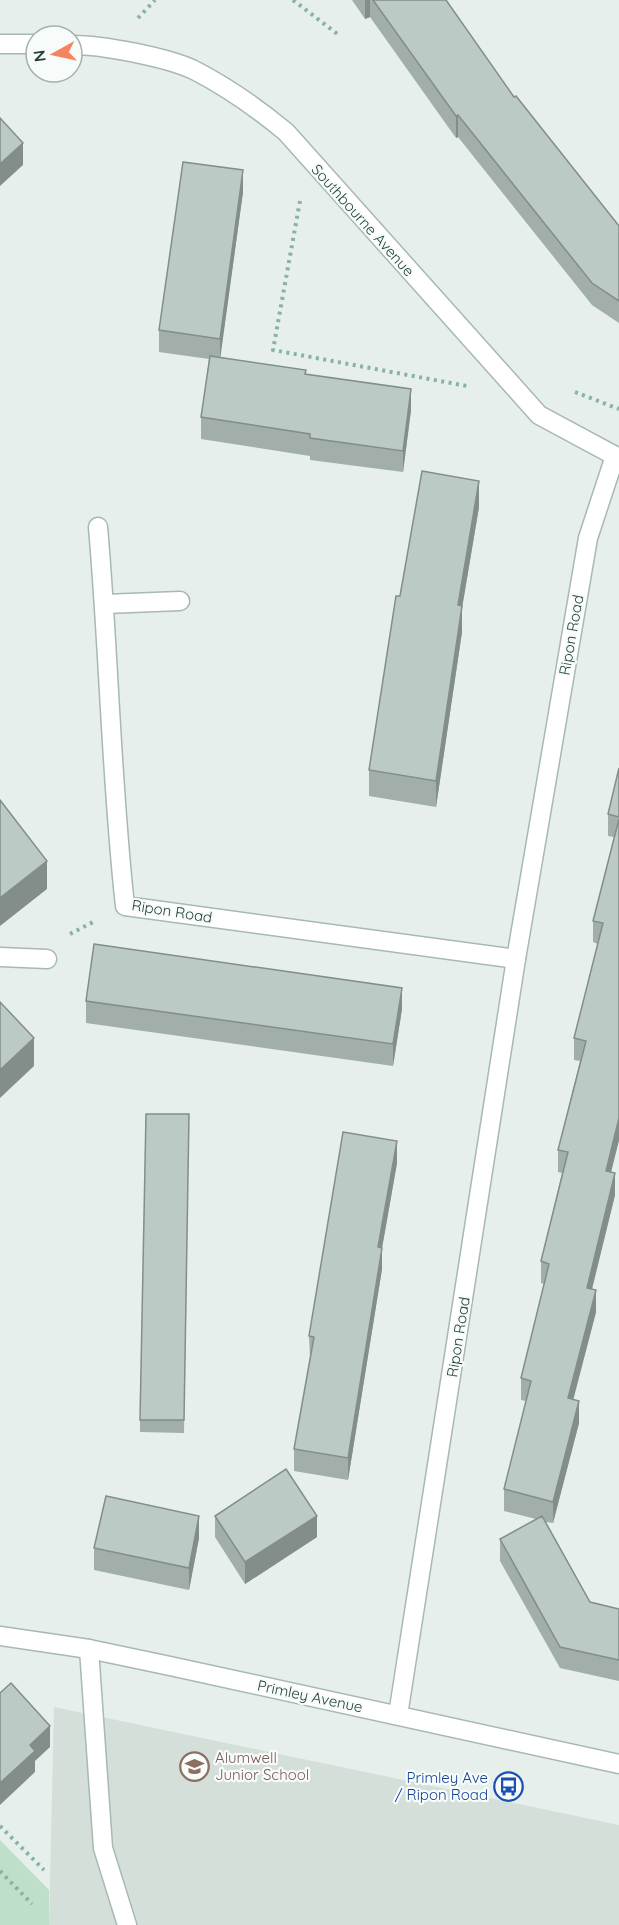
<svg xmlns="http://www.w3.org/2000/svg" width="619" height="1925" font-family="Quicksand,sans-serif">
<rect width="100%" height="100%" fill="#e6efeb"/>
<path fill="#d4dfda" d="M54,1707L619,1825V1925H49Z"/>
<path fill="#bfe0c8" d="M0,1840L49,1890V1925H0Z"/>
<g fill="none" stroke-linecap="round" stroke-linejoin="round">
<defs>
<g id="minor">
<path d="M0,44H36"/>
<path d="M72,45C103,45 166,57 194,70C227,87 257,108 286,132L539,415L619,458"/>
<path d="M98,527C109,653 111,780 125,906L516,959"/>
<path d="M105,604L180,601"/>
<path d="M0,957L47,959"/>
<path d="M0,1636L89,1649L170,1666L619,1764"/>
<path d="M89,1649L103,1848L127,1925"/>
<path d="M398,1715L516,959L588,538L615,456"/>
</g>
</defs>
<use href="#minor" stroke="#a8b8b2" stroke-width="21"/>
<g stroke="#86b3a5" stroke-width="4" stroke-dasharray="3 4.5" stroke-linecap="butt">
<path d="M293,0L340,36"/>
<path d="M138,18L155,0"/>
<path d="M300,201L273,350L467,386"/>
<path d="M575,392L619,409"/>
<path d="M70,934L95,921"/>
<path d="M0,1826L44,1870"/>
<path d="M0,1871L32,1904"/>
</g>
<use href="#minor" stroke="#fff" stroke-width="18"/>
</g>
<g fill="#a1aea9">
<path d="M352,0H446L514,97L619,226V323L592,305L458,137L456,138L370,17L365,19Z"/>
<path d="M243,192L220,357L306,374L411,410L403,472L310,460V456L201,439V417L209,359L159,352V330Z"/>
<path d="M479,507L462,608V632L436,807L369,796V770L400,596Z"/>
<path d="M619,768V1140L611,1172L615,1195L592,1289L596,1312L573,1399L579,1423L553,1523L546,1522L590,1602L619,1609V1681L560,1668L500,1561V1539L536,1519L504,1511V1489L526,1401L521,1400V1378L544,1284L541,1283V1261L562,1173L558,1172V1150L580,1061L574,1060V1038L598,944L593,942V921L614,837L608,836V814Z"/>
<path d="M86,1001L402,1009L393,1066L86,1023Z"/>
<path d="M189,1114L184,1433L140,1432V1420Z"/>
<path d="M397,1163L382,1248V1269L348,1480L294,1471V1449L310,1358L309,1336Z"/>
<path d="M215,1516L317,1537L245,1584L215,1537Z"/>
<path d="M199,1538L189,1590L94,1570V1548Z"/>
</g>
<g fill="#838d89">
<path d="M365,0H370V17L365,19Z"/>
<path d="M458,115V137L456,138V116Z"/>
<path d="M23,143V165L0,186V164Z"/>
<path d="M243,170V192L220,360V339Z"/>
<path d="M411,389V410L403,472V451Z"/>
<path d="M479,481V507L462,608V632L436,807V781L458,605Z"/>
<path d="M47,861V889L0,926V898Z"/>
<path d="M402,988V1009L393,1066V1044Z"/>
<path d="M34,1038V1066L0,1098V1070Z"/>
<path d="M619,1118V1140L606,1192V1171Z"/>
<path d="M397,1141V1163L382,1248V1269L348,1480V1458L378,1247Z"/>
<path d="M615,1173V1195L587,1309V1288Z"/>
<path d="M596,1290V1312L568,1420V1398Z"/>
<path d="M579,1401V1423L553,1523V1502Z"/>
<path d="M199,1516V1538L189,1590V1568Z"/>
<path d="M317,1516V1537L245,1584V1562Z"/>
<path d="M50,1726V1747L35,1761V1772L0,1805V1783L30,1745Z"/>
</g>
<g fill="#bbcac4" stroke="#838d89" stroke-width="1.5">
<path d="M373,0H446L514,97L516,96L619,226V301L592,283L458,115L456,116Z"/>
<path d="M0,118L23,143L0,164Z"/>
<path d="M183,162L243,170L220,339L159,330Z"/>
<path d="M210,356L306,370L305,374L411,389L403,451L310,438V434L201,417Z"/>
<path d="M422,471L479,481L458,605L462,606L436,781L369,770L396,596H400Z"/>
<path d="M619,768V817L608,814Z"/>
<path d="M0,800L47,861L0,898Z"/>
<path d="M619,819V1118L606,1171L615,1173L587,1288L596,1290L568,1398L579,1401L553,1502L504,1489L531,1381L521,1378L549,1264L541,1261L568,1152L558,1150L586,1041L574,1038L603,923L593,921Z"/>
<path d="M94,944L402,988L393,1044L86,1001Z"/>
<path d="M0,1002L34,1038L0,1070Z"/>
<path d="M146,1114H189L184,1420H140Z"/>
<path d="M343,1132L397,1141L378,1247L382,1248L348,1458L294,1449L314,1337L309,1336Z"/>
<path d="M286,1469L317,1516L245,1562L215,1516Z"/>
<path d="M106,1496L199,1516L189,1568L94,1548Z"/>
<path d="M542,1516L590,1602L619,1609V1660L560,1647L500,1539Z"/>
<path d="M11,1683L50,1726L30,1745L35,1751L0,1783V1693Z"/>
</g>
<defs>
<symbol id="school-ring" viewBox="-11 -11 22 22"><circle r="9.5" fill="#f7fbf9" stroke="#8d6e63" stroke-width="1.5"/><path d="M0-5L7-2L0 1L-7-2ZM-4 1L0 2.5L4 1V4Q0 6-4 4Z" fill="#8d6e63"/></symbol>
<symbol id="bus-ring" viewBox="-11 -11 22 22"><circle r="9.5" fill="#f7fbf9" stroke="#1a4fb4" stroke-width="1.5"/><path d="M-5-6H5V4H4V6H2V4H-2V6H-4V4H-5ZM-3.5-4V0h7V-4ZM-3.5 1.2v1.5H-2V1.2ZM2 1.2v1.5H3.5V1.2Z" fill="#1a4fb4"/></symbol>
</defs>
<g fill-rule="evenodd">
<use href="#school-ring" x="178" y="1750" width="33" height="33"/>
<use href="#bus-ring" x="492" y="1770" width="33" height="33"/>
</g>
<g text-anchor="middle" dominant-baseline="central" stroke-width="4.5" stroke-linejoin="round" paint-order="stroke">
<g font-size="15" fill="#24423a" stroke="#f7fbf9">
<text transform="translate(363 220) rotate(48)">Southbourne Avenue</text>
<text transform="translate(571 635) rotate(-80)">Ripon Road</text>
<text transform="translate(172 911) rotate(9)">Ripon Road</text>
<text transform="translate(458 1337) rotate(-81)">Ripon Road</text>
<text transform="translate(310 1696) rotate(12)">Primley Avenue</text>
</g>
<g font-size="15" fill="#785e54" stroke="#f7fbf9" text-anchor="start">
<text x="215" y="1757">Alumwell<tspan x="215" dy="17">Junior School</tspan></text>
</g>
<g font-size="15" fill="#164399" stroke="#f7fbf9" text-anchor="end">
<text x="488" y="1777">Primley Ave<tspan x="488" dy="17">/ Ripon Road</tspan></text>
</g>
</g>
<g transform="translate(54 54) rotate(262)"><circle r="28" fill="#f7fbf9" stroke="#a3b1ad" stroke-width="1.5"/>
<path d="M0-4.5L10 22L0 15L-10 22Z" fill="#f4845f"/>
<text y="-9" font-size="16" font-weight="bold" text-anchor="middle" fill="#24423a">N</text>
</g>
</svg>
